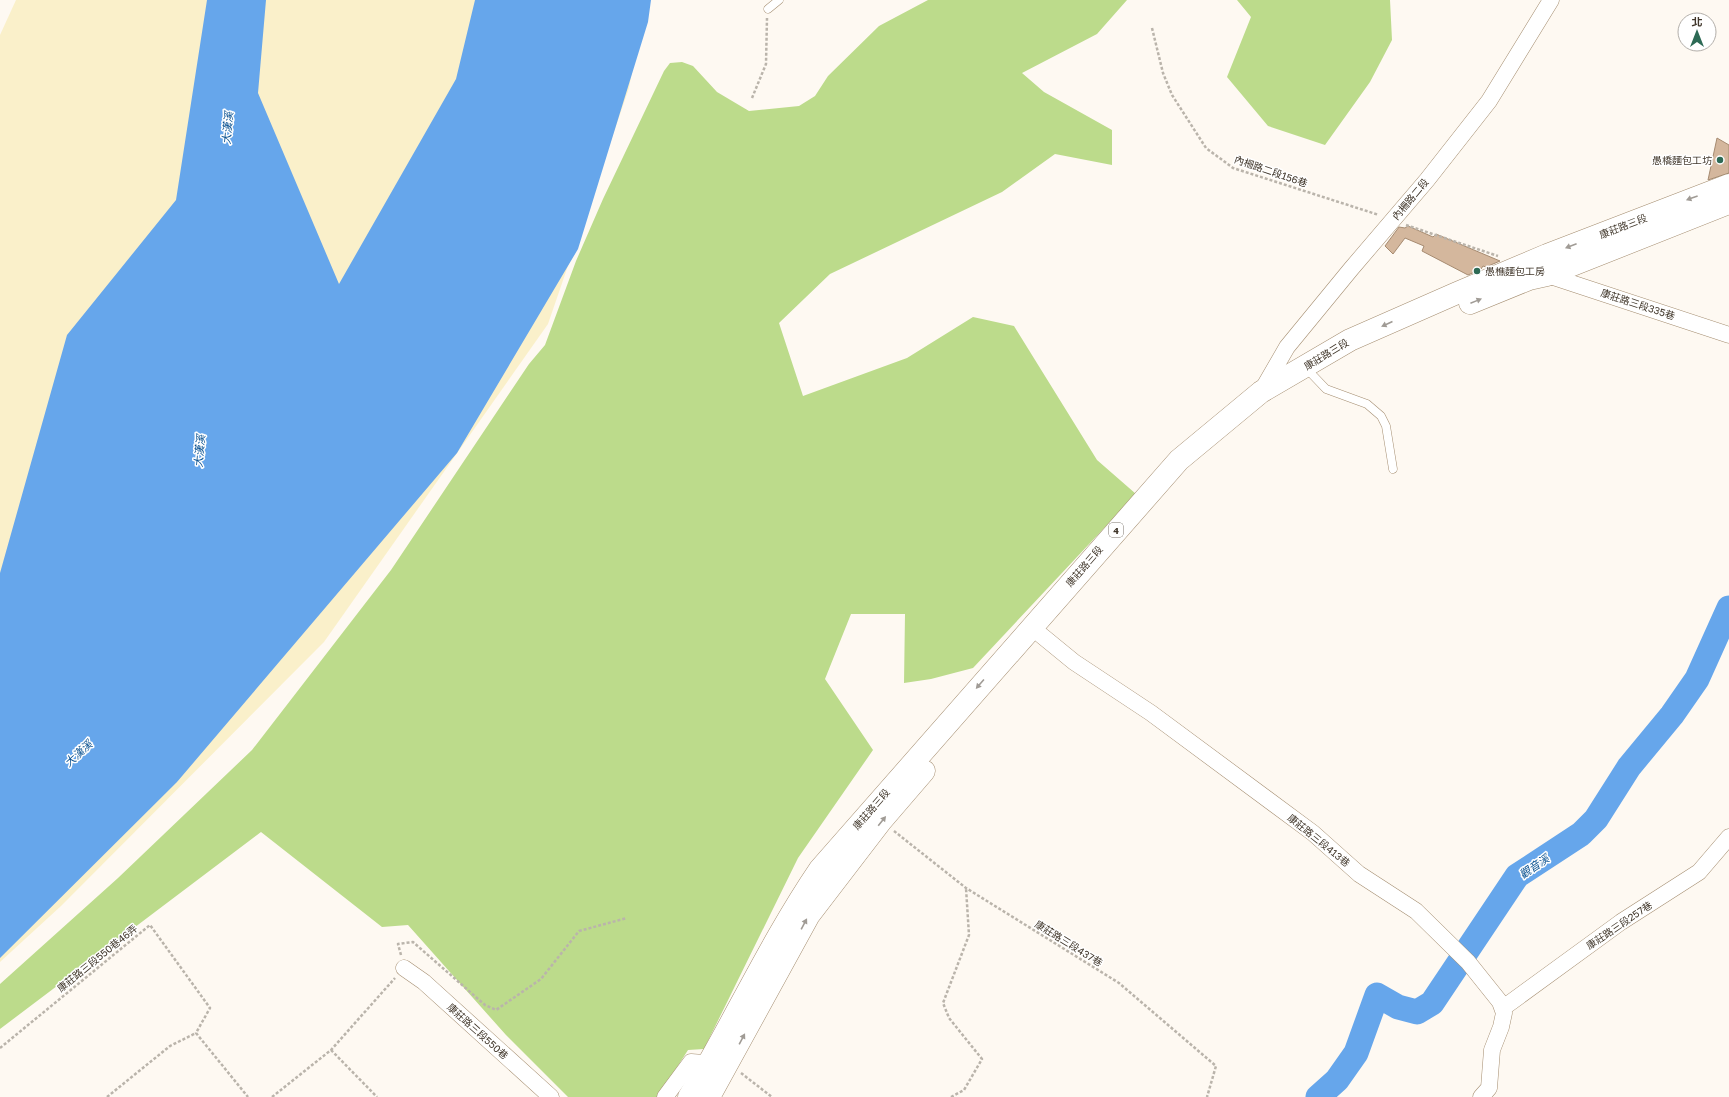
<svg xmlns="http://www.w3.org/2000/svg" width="1729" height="1097" font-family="'Golos Text','Noto Sans TC',sans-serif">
<rect width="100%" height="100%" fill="#fef9f2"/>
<g fill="#bcdb8b">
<path d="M928,0H1127L1097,34L1022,73L1044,92L1112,130V165L1055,154L1002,192L830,274L779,323L803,396L907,358L973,317L1014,326L1097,460L1136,494L973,668L931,679L904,683L905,614H851L825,679L873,750L798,858L704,1049L688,1050L658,1097H568L506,1035L408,925L382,927L261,832L0,1029V984L118,878L252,750L391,570L529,364L545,345L576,261L603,199L664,71L670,63L682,62L693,66L717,92L749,111L799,106L815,96L828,76L879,26Z"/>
<path d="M1237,0H1390L1392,40L1370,82L1325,145L1268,126L1227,77L1251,17Z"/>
</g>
<path fill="#faf0ca" d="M16,0H645L629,88L548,324L324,642L61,906L0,962V35Z"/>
<path fill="#66a6eb" d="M207,0H266L258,93L339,284L456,79L475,0H651L648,22L578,249L457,453L177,782L0,958V573L67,335L176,200Z"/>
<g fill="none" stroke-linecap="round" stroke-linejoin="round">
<path stroke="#66a6eb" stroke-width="25" d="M1318,1097L1337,1080L1356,1053L1377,995L1398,1007L1417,1012L1432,1003L1517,876L1581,834L1596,819L1629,767L1672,715L1697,679L1729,608"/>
</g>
<g fill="#d4b79d" stroke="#a68b71">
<path d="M1717,138L1729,145V173L1708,180Z"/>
<path d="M1408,226L1433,237L1436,234L1500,261L1486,267L1483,266L1481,269L1468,275L1422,251L1424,246L1405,238L1393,254L1385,246L1399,227L1405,228Z"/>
</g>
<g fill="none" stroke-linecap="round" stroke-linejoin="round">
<defs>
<g id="service">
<path d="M768,9L779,0"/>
<path d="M1305,367L1326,389L1367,404L1381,416L1386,426L1393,469"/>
</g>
<g id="minor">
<path d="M1547,275L1729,335"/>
<path d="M1261,392L1287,347L1351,269L1427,180L1489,101L1551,0"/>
<path d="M1041,635L1074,662L1151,713L1313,833L1359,874L1416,911L1468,962L1500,1002L1504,1013L1501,1027L1492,1050L1489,1088L1481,1097"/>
<path d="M404,968L424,982L551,1097"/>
<path d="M1503,1008L1621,922L1699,872L1729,837"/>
<path d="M665,1097L691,1062L717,1064"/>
</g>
<g id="primary">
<path d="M1470,303L1529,279L1547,275L1729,203"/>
<path d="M689,1097C734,1022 771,941 820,869L1179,460L1261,392L1350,340L1457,293L1547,255L1729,185"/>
<path d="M709,1097L809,915L881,821L924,771"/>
</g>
</defs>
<use href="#service" stroke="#a48d70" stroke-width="9"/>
<use href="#minor" stroke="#a48d70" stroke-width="17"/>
<use href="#primary" stroke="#a48d70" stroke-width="23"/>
<g stroke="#bab4ab" stroke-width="2.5" stroke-dasharray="3 2" stroke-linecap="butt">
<path d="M1152,28L1163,73L1172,95L1206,148L1233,168L1379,215"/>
<path d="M752,98L766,64L767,18"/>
<path d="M1406,225L1498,256"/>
<path d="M894,831L966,888L1119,983L1216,1066L1207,1097"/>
<path d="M401,955L398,944L413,942L485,1005L496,1010L541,979L579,931L627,918"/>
<path d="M0,1048L150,925L210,1008L196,1033L248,1097"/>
<path d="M331,1050L377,1097"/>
<path d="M741,1073L772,1097"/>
<path d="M107,1097L170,1046L196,1033"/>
<path d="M272,1097L331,1050L395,978"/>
<path d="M951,1097L964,1090L982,1059L949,1018L943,1003L969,935L966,888"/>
</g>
<use href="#service" stroke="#fff" stroke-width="8"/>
<use href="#minor" stroke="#fff" stroke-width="16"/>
<use href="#primary" stroke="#fff" stroke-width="22"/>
</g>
<defs><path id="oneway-solid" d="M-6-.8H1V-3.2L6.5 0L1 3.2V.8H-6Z"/></defs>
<g fill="#a09b95">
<use href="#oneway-solid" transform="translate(1692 198) rotate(160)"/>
<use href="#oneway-solid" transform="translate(1571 246) rotate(159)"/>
<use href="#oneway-solid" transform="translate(1476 301) rotate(-22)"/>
<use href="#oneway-solid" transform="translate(1387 324) rotate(156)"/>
<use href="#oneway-solid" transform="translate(980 684) rotate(131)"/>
<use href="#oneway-solid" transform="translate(882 821) rotate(-51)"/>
<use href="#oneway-solid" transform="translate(804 924) rotate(-62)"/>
<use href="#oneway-solid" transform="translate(742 1039) rotate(-62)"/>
</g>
<g fill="#2d6a55" stroke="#fff" stroke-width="1.5">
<circle cx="1720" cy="160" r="4"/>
<circle cx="1477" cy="271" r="4"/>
</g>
<g text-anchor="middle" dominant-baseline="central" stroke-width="3" stroke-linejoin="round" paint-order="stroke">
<rect fill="#fff" stroke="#7a736b" stroke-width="1" x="1109" y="523" width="14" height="14" rx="3"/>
<g font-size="9" font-weight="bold" fill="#41372b">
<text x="1116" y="530">4</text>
</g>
<g font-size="10" fill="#41372b" stroke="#fff" text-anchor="end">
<text x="1712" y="160">愚橋麵包工坊</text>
<text x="1485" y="271" text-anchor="start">愚樵麵包工房</text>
</g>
<g font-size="10" fill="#41372b" stroke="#fff">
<text transform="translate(1271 171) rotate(19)">內柵路二段156巷</text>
<text transform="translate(1410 199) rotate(-50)">內柵路二段</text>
<text transform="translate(1623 226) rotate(-21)">康莊路三段</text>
<text transform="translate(1638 304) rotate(18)">康莊路三段335巷</text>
<text transform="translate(1326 354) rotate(-31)">康莊路三段</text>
<text transform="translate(1084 566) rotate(-49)">康莊路三段</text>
<text transform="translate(871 809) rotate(-49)">康莊路三段</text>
<text transform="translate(1319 840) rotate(39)">康莊路三段413巷</text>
<text transform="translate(1619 925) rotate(-34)">康莊路三段257巷</text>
<text transform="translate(1069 943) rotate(32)">康莊路三段437巷</text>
<text transform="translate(97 958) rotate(-39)">康莊路三段550巷46弄</text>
<text transform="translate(478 1031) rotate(42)">康莊路三段550巷</text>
</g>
<g font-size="11" font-style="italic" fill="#095190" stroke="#fff">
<text transform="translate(227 128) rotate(-85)">大漢溪</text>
<text transform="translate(199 451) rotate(-85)">大漢溪</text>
<text transform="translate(78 753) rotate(-42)">大漢溪</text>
<text transform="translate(1534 866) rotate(-34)">觀音溪</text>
</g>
</g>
<g transform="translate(1697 32)"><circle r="19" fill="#ffffff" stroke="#b3afaa"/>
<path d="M0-3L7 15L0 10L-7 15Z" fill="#2d6a55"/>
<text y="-6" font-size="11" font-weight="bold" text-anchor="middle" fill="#41372b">北</text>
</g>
</svg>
